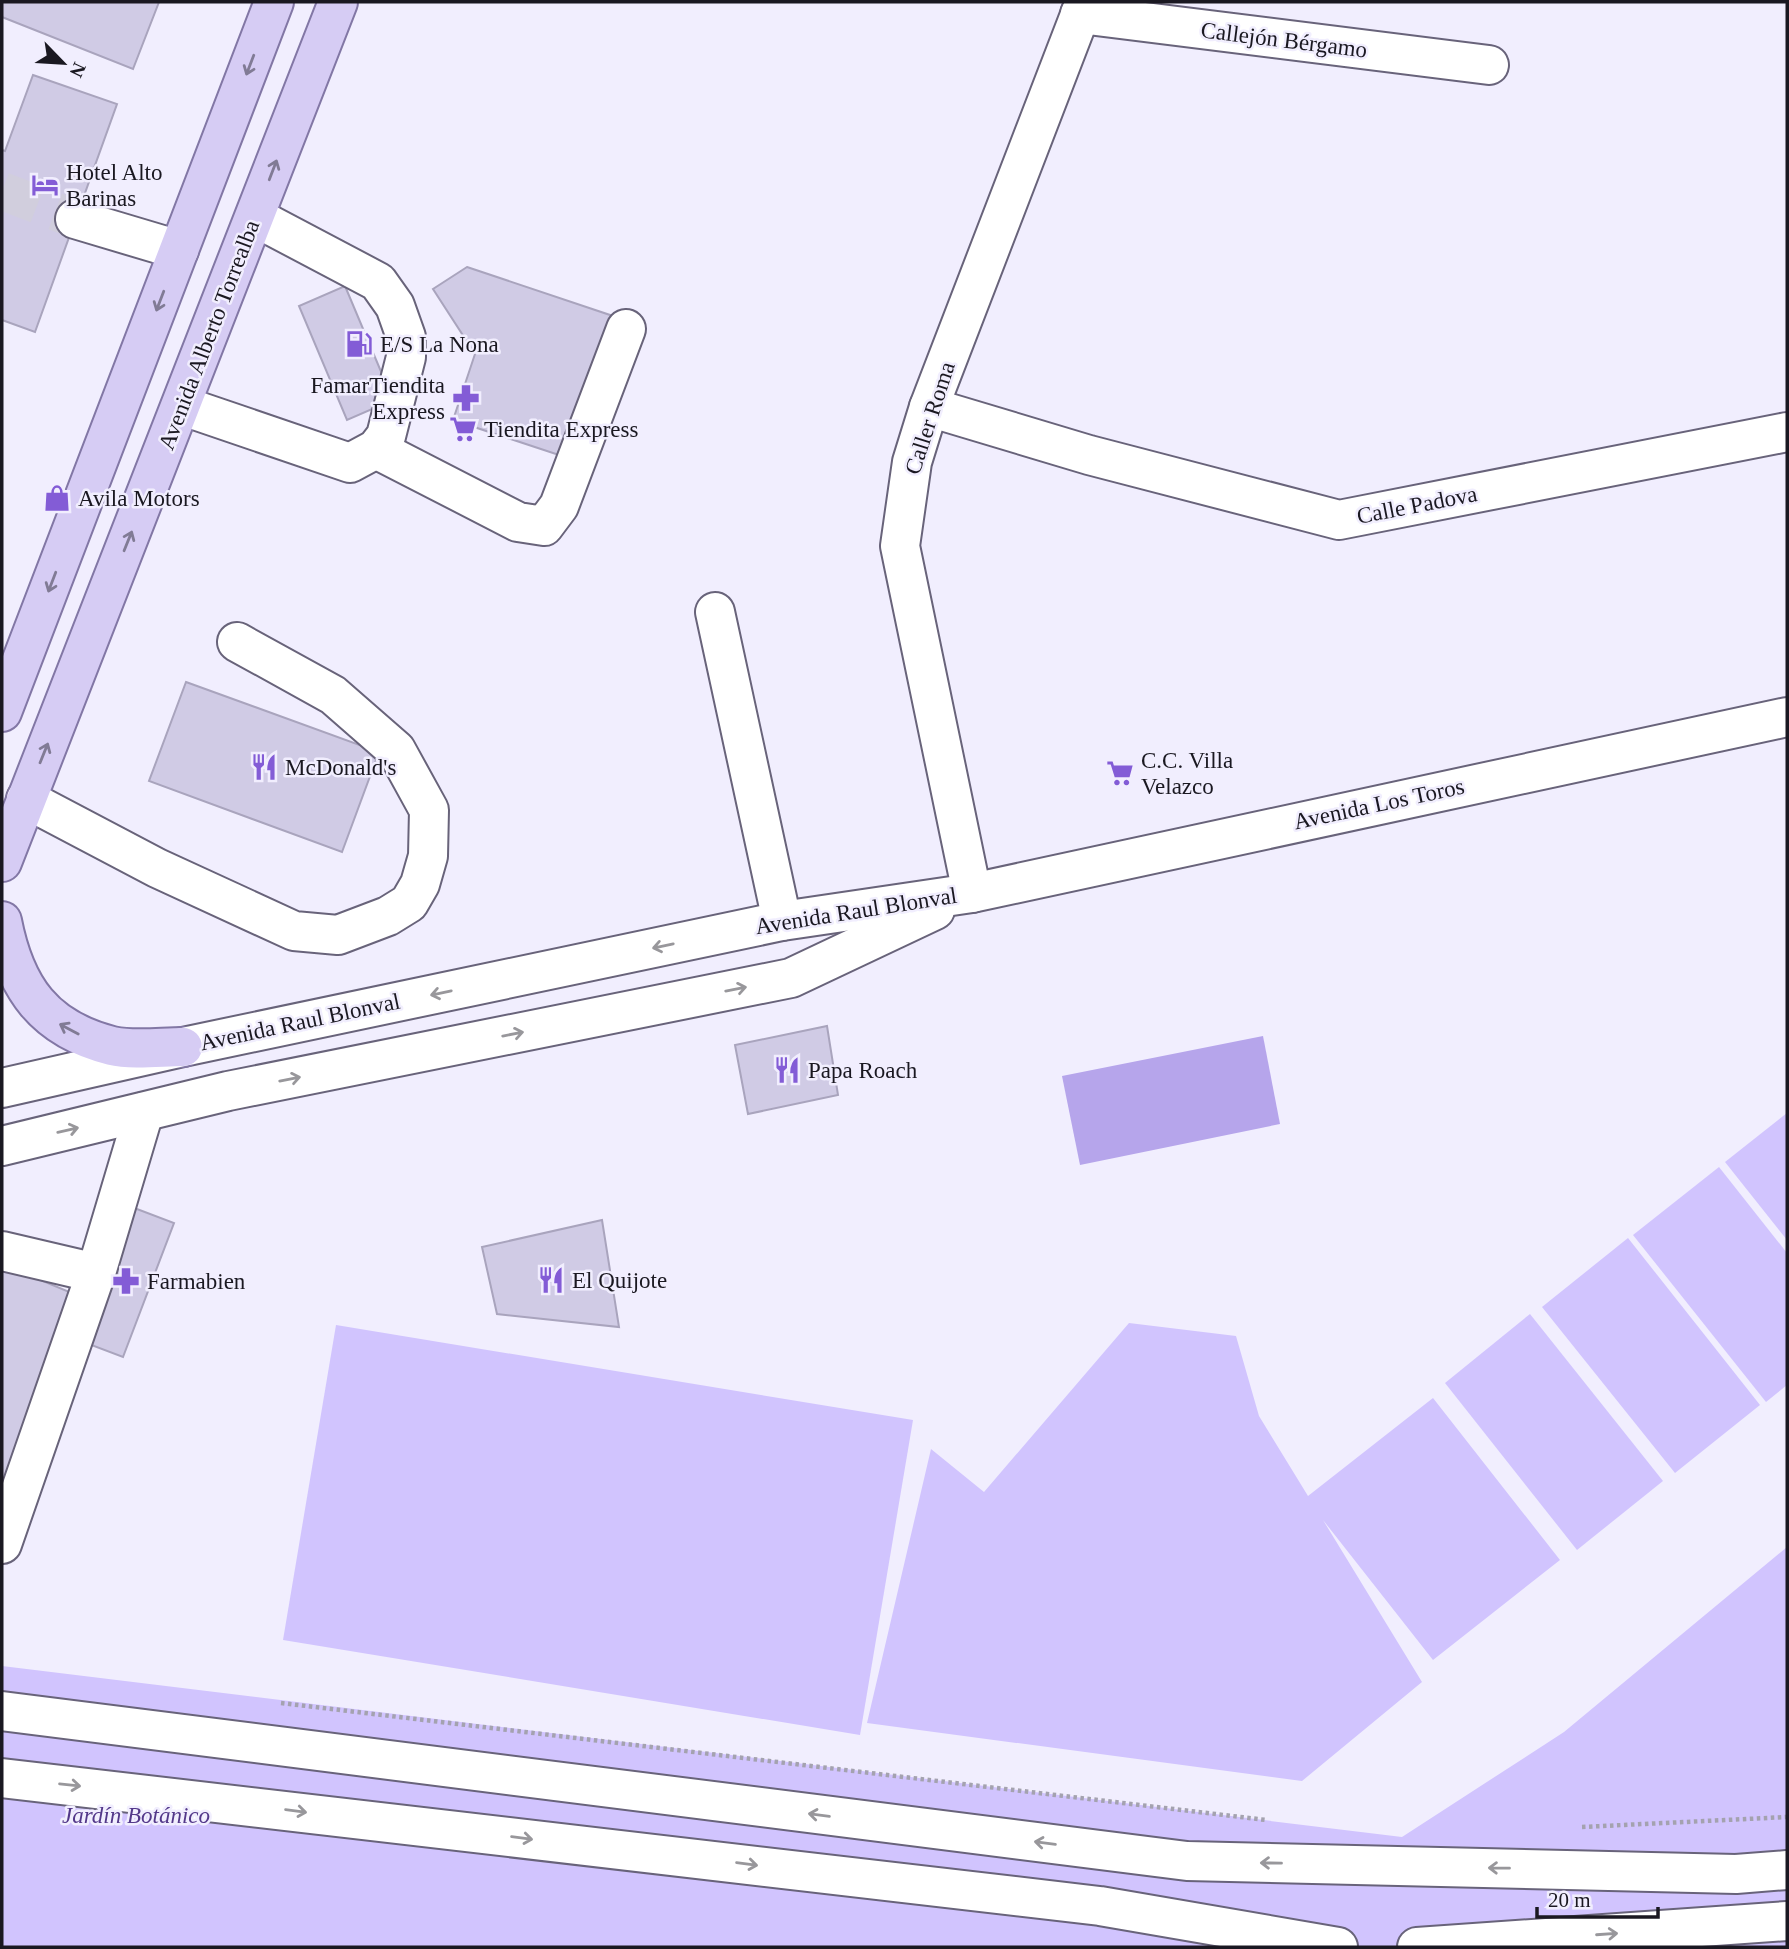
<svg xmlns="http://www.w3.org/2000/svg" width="1789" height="1949" font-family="'Times New Roman',serif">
<rect width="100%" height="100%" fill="#f1eefe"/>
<g fill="#d1c4fe">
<path d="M1787,1113V1240L1725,1162Z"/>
<path d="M1719,1167L1787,1253V1385L1766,1402L1633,1235Z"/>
<path d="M1628,1238L1760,1405L1675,1473L1542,1307Z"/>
<path d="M1530,1314L1663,1481L1577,1550L1445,1383Z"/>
<path d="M1129,1323L1236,1336L1259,1416L1308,1496L1433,1398L1560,1560L1433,1660L1323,1520L1422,1682L1302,1781L867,1723L931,1449L984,1492Z"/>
<path d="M336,1325L913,1420L860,1735L283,1640Z"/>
<path d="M1787,1547V1947H2V1666L1402,1837L1564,1732Z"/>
</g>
<path fill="#b6a5eb" d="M1263,1036L1280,1124L1080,1165L1062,1076Z"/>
<g fill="#d0cbe5" stroke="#a9a4bd" stroke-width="2">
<path d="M2,2H159L133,69L2,17Z"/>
<path d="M33,75L117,104L35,332L2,320V150L5,151Z"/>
<path d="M467,267L616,317L568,458L453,420L475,354L433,289Z"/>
<path d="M345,286L393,400L347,420L299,306Z"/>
<path d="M186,682L379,752L342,852L149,781Z"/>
<path d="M827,1026L838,1095L748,1114L735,1045Z"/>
<path d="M129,1206L174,1223L123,1357L78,1340Z"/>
<path d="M602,1220L619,1327L497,1314L482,1247Z"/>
<path d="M2,1264L79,1296L2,1485Z"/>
</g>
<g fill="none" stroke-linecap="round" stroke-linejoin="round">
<path stroke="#d1cedd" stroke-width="38" stroke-dasharray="38 19" stroke-linecap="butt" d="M2,191L75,219"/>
<defs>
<g id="minor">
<path d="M1080,14L1489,65"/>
<path d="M75,219L179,250"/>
<path d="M183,406L350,463L376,449L386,436L406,357V337L395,306L378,282L255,217"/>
<path d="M929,407L1089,455L1339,520L1787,432"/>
<path d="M376,449L518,522L544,526L559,506L626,329"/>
<path d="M715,612L782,921"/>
<path d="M26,799L157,868L294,931L338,935L388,916L409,903L420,884L428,856L429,810L396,750L333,695L237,642"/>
<path d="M972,893L900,546L912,462L929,407L1085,2"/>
<path d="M2,1088L183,1047L782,921L972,893L1787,717"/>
<path d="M2,1146L228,1091L791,978L935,910"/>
<path d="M2,1251L96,1273"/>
<path d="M2,1544L96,1273L144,1112"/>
<path d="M2,1711L1187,1861L1736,1874L1787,1870"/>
<path d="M2,1778L1100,1906L1338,1947"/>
<path d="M1417,1947L1787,1921"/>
</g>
<g id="major">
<path d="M2,712L274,2"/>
<path d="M2,862L338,2"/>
<path d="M2,921C15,988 44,1029 112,1046C134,1051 161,1047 183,1047"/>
</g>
</defs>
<use href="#minor" stroke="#68637a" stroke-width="42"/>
<use href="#major" stroke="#8277a5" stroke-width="42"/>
<g stroke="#a4a2af" stroke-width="4.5" stroke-dasharray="3.5 3.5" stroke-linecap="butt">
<path d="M281,1703L1266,1820"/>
<path d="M1582,1827L1787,1817"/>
</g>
<use href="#minor" stroke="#fff" stroke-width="38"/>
<use href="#major" stroke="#d6ccf4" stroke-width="38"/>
</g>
<defs><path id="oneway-shaft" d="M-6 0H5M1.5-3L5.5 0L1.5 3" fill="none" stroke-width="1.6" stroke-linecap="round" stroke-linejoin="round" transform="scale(1.75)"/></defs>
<g stroke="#817b95">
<use href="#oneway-shaft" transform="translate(250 65) rotate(111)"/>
<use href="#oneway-shaft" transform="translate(273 170) rotate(-69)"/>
<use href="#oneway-shaft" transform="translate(160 301) rotate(111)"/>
<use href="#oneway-shaft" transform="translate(128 541) rotate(-68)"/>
<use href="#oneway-shaft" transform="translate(52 582) rotate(111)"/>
<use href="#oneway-shaft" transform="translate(44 753) rotate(-68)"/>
<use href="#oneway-shaft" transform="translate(69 1029) rotate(-152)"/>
</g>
<g stroke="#98979b">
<use href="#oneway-shaft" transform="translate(663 946) rotate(168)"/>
<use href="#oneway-shaft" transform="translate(736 989) rotate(-11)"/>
<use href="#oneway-shaft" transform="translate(441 993) rotate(168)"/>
<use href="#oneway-shaft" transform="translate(513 1034) rotate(-11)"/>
<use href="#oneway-shaft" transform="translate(290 1079) rotate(-11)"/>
<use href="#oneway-shaft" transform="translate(68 1130) rotate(-13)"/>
<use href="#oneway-shaft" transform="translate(70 1785) rotate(6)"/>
<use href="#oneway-shaft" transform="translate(296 1811) rotate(7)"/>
<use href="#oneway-shaft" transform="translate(819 1815) rotate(-173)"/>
<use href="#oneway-shaft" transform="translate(522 1838) rotate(7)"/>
<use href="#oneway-shaft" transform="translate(1045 1843) rotate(-173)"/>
<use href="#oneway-shaft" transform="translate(1271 1863) rotate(-179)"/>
<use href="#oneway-shaft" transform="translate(747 1864) rotate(7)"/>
<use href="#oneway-shaft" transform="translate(1499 1868) rotate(-179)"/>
<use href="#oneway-shaft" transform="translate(1607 1934) rotate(-4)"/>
</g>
<defs>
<symbol id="hotel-bare" viewBox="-9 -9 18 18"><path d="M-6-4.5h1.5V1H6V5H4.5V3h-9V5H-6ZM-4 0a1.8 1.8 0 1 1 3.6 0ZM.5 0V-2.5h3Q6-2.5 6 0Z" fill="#835cd6" stroke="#f1eefe" stroke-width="2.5" paint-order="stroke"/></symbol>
<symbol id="fuel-bare" viewBox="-9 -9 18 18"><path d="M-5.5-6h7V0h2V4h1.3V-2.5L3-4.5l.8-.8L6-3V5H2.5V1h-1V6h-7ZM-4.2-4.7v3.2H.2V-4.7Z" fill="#835cd6" stroke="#f1eefe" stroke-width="2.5" paint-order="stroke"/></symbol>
<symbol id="pharmacy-bare" viewBox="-9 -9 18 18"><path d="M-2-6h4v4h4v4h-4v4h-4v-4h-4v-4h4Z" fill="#835cd6" stroke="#f1eefe" stroke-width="2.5" paint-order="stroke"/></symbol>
<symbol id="supermarket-bare" viewBox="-9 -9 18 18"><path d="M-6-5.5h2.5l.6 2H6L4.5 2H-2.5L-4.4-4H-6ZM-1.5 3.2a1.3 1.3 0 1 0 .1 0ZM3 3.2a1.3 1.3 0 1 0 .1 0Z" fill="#835cd6" stroke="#f1eefe" stroke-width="2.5" paint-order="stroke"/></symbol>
<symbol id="shop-bare" viewBox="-9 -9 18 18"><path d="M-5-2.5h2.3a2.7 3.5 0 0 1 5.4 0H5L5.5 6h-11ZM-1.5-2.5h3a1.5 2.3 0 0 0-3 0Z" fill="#835cd6" stroke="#f1eefe" stroke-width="2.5" paint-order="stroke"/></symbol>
<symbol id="restaurant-bare" viewBox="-9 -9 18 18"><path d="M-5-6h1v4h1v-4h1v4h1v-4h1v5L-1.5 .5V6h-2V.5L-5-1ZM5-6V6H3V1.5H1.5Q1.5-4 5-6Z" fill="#835cd6" stroke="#f1eefe" stroke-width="2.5" paint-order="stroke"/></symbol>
</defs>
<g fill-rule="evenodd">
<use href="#hotel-bare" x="26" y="166" width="38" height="38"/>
<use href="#fuel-bare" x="340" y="325" width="38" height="38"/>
<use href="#pharmacy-bare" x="447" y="379" width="38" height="38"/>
<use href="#supermarket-bare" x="444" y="410" width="38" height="38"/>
<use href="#shop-bare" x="38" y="479" width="38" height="38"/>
<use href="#restaurant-bare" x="245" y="748" width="38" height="38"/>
<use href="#supermarket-bare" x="1101" y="754" width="38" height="38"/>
<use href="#restaurant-bare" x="768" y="1051" width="38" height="38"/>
<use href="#restaurant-bare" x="532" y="1261" width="38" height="38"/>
<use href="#pharmacy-bare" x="107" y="1262" width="38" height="38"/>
</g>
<g text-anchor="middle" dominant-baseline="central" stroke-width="5" stroke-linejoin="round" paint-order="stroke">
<g font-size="23" fill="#1a1821" stroke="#f1eefe">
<text transform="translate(1284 40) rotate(7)">Callejón Bérgamo</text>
<text transform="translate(209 335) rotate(-69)">Avenida Alberto Torrealba</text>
<text transform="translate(930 418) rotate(-72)">Caller Roma</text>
<text transform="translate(1417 505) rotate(-11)">Calle Padova</text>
<text transform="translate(1379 804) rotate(-12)">Avenida Los Toros</text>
<text transform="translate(856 911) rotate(-9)">Avenida Raul Blonval</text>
<text transform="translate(300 1022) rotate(-12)">Avenida Raul Blonval</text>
</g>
<g font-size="23" fill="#1a1821" stroke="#f1eefe" text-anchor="start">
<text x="66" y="172">Hotel Alto<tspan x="66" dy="26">Barinas</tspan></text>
<text x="380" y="344">E/S La Nona</text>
<text x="445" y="385" text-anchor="end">FamarTiendita<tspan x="445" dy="26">Express</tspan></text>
<text x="484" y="429">Tiendita Express</text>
<text x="78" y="498">Avila Motors</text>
<text x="1141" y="760">C.C. Villa<tspan x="1141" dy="26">Velazco</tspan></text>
<text x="285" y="767">McDonald's</text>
<text x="808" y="1070">Papa Roach</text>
<text x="572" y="1280">El Quijote</text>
<text x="147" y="1281">Farmabien</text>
</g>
<g font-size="23" font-style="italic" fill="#53388a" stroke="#f1eefe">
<text x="136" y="1815">Jardín Botánico</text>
</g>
</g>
<rect width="1789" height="1949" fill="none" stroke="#1a1821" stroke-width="7"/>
<g transform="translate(63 63) rotate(115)" stroke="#f1eefe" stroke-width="5" paint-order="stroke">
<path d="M0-5L12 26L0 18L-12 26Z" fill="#1a1821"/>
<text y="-10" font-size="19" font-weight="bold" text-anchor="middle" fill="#1a1821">N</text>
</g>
<path d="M1537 1907v10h121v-10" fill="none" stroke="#1a1821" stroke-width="3.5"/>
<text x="1548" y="1907" font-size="21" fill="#1a1821" stroke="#f1eefe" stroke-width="5" paint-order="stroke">20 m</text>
</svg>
